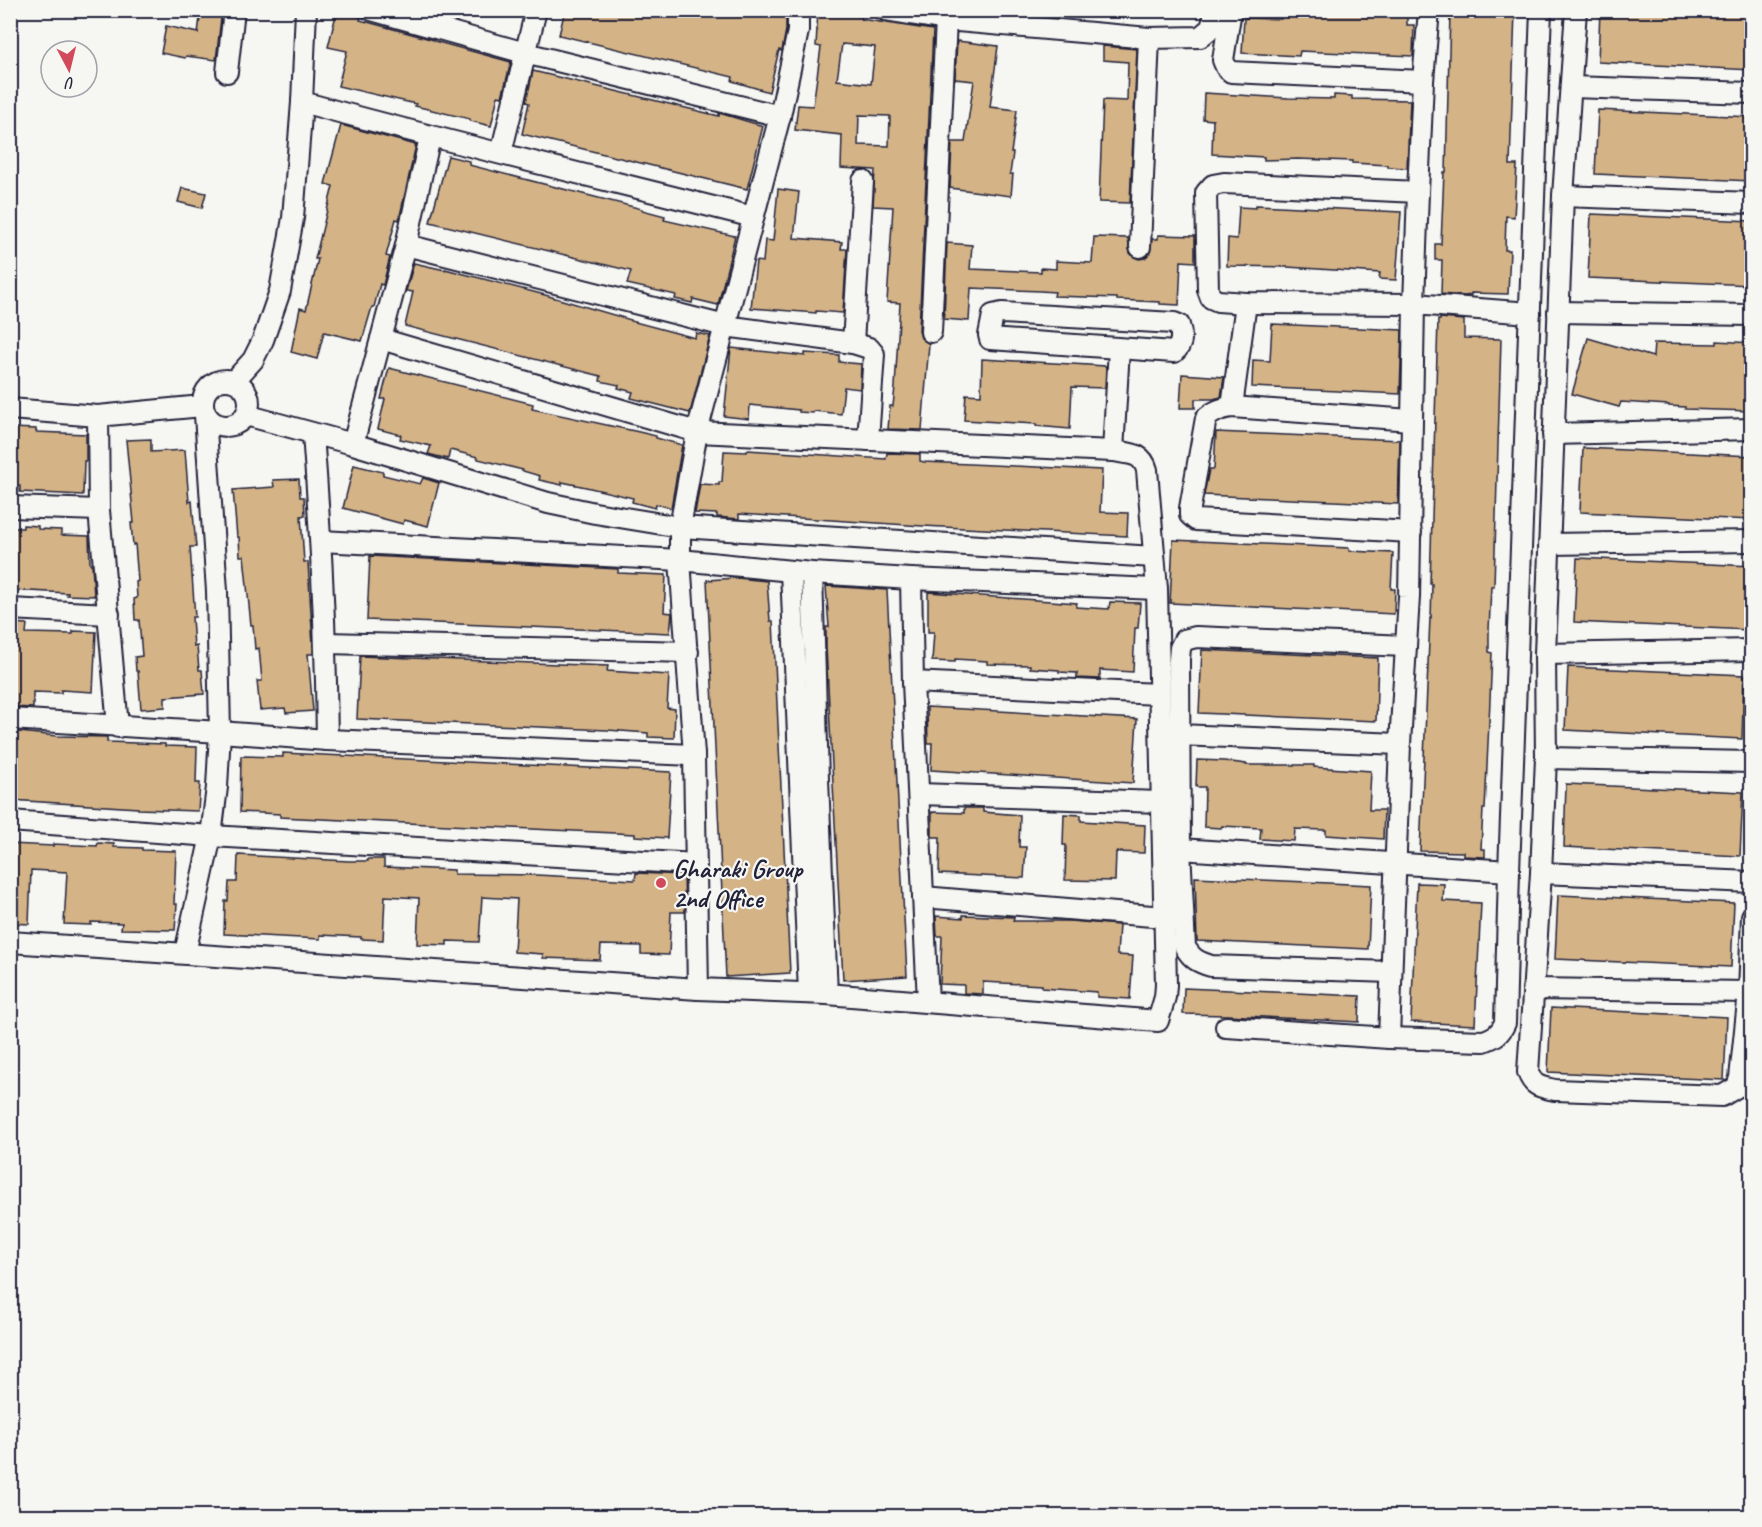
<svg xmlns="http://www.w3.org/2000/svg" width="1762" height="1527" font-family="Caveat,sans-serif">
<rect width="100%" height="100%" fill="#f6f6f2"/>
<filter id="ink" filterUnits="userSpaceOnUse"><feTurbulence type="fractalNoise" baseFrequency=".0167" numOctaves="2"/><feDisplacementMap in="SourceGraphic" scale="12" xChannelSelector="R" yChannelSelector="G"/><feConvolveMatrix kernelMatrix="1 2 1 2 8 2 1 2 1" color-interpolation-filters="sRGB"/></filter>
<g filter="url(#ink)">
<g fill="#d4b387" stroke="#22223b" stroke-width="1.5" fill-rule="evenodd">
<path d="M201,10H222L216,60L186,56L185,58L161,53L166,26L198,33Z"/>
<path d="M565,10H757L783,17L786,20V30L782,51L779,50L769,92L732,81L733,77L559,35Z"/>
<path d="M818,10H862L861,19L933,30L919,331L921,338L929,344L922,430L888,429L890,406H893L895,387L900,303L887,302L893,207L873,206L875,170L841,168L842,135L795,130L798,105L813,106L821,47L816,46ZM842,44L875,47L871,84L837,80ZM859,115L890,116L889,146L858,145Z"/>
<path d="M1281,10H1407V25H1414L1413,56L1300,51L1299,56L1242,53L1244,18L1281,19Z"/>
<path d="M1492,10H1515L1510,165H1517L1514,217L1506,216L1505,250H1510L1508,294L1471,293V295L1465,296L1441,294L1442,260H1435V244H1441L1444,172H1446L1450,13L1491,14Z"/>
<path d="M1600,10H1752V70L1598,62Z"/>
<path d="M337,11L361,17L360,20L434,40V41L511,62L502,97L498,96L491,126L470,121V119L415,106L416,104L338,86L347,51L328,47Z"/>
<path d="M957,41L998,46L990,107L1017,110L1011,153H1013L1010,174H1013L1011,196L950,188L952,142H965L974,81L955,79Z"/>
<path d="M1103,46L1137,49L1130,203L1099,202L1103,100L1127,101L1128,62L1103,60Z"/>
<path d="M533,71L719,116V113L763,126L747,189L522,134L529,103L526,102Z"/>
<path d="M1204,93L1288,98L1334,99V95L1352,96V99L1410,100L1407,168L1388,167V165L1352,163V161L1298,159L1264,160V157L1212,154L1213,120L1203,119Z"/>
<path d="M1598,110L1752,117V181L1595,174Z"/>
<path d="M341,125L416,145L399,220L396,219L386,256L390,257L383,285L380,284L374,307H372L362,341L324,332L317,359L291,352L300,308L306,310L318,259H315L333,186L325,184Z"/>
<path d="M448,156L469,161V165L642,209V210L665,216L664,220L735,236L718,305L693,299L692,303L675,299L676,295L627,284L631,271L430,222Z"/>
<path d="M182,188L206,193L202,208L178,202Z"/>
<path d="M778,189L799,192L794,238L842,242L841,249H847L843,313L816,311V313L751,308L756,261L763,262L765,240L773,241Z"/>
<path d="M1256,205L1401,212L1396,280L1379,279L1380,273L1287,267L1227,266L1228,238L1237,239L1239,207L1256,208Z"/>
<path d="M1591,214L1752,221V285L1588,278Z"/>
<path d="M1158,235L1195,236V262L1181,261L1179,305L1160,304V302L1117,300V298L1054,296L1055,292L1040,291L971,288L969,321L944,319L947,243L972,245L970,269L1041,272V268L1056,269V261L1092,263L1094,237L1128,238L1130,253L1134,257L1139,259L1145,258L1150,253L1152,239H1158Z"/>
<path d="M414,263L445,270V269L545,295L631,320V321L695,338L696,333L710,336L690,413L631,398L633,392L618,388L619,385L600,381L601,376L405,326L413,292L406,291Z"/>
<path d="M1440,318L1464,320V338L1501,339L1494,586H1491L1489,630V652L1492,653L1490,700L1485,809H1483L1481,849H1485V857L1463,856V852L1420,851L1430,618H1431L1432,584H1430L1438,320H1440Z"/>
<path d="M1272,324L1402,330L1400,394L1252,387L1253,360L1270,361Z"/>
<path d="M1588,338L1653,357L1654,343L1717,344V341L1752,343V411L1685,409V407L1669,406V405L1621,402L1619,407L1572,394Z"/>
<path d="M731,348L805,356V353L839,355V362L861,364L860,389L844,387L841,414L814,411L813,413L799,412V410L750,405L749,419L724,416Z"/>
<path d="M982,359L1106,366L1105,388L1072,387L1070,429L1036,426V424L964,420L966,394L981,395Z"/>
<path d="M389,368L533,404L532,409L639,432L656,436V438L682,445L671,508L656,504L655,508L632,502L633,498L586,487L562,482V485L539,480L540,476L523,471V470L478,459V457L450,450L448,459L428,454L431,446L400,439L401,435L378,429L385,399H381Z"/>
<path d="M1182,374L1224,377L1221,397L1213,399H1195V408H1180Z"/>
<path d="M10,428L36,429V432L86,434V461H84L83,495L20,492V486H10Z"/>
<path d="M1216,432L1400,440L1398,504L1204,495L1209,469H1214Z"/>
<path d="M151,439V452L185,450L189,502L192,501L196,547H190L195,617H192L194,647L197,646L199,670H202L204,694L165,697V707L141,709L138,671H136L135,657L142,656L139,620H135L134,599L137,598L136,582L138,581L135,544L133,545L131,523H134L126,440Z"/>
<path d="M1583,448L1752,456V520L1580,512Z"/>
<path d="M747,450L886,459L887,453L920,454V461L924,462L1102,470L1100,512L1128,513L1127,536L923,526L739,514V519L717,517V514L695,513L700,484L719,485V482H722L724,451L747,452Z"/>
<path d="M354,465L383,472V475L420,484L423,478L439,483L428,526L404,520L403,524L343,508Z"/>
<path d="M299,479L300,497H304L305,515L301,516L304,562H308L313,646V654H308L313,711L286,713L285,708L260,710L257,681H262L259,648L255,649L253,625H251L244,556H240L239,537H237L233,490L274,487L273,480Z"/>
<path d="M23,525L38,526V529L61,530V535L89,536L90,564H92L94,596L67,595L68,593L10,590V528H23Z"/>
<path d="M1173,540L1349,548V551L1393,553L1391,589H1395L1394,614L1170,603Z"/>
<path d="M370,556L618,569V573L666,575L664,612L672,613L670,633L367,620Z"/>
<path d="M1577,558L1752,566L1750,630L1574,622Z"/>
<path d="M737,578L767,581L770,621H773L790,973L726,977L707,580Z"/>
<path d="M826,586L887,590L907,976L843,980L826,647V627H829Z"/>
<path d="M928,592L1077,603L1076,607L1109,609L1110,602L1140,603L1138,628H1135L1133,672L1100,670V679L1077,678V673L1059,672V670L1030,668V665L987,664V661L955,659V662L932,661L934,632H928Z"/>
<path d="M10,623L27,624L26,633L73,634V631L96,632L93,692L61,690V693L33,692V708L13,707L14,691L10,690Z"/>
<path d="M1202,650L1378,658L1376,721L1199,713Z"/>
<path d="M360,656L608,666L607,671L669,675L667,708L675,709L674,738L648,737V733L607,730L357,719Z"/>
<path d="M1568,667L1744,675L1742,739L1565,730Z"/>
<path d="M927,707L1137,719L1133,783L931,770L932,743H928Z"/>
<path d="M10,731L57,736L107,737V742L165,744V746L197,747L196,783H200L198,811L138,809V808L10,800Z"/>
<path d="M283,753L671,772L667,838L635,836V834L280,817V814L240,812L241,756L283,757Z"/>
<path d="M1197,760L1224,761L1246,764V765H1314V767L1371,771L1369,810H1384L1383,839L1326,835V830L1295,829L1294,841L1260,839L1261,828L1222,826L1221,828L1204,827L1205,787H1196Z"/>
<path d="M1566,784L1743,792L1740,856L1564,847Z"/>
<path d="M964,808H983V812L1020,815L1019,847H1026L1024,878L939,874L940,837H932V812L964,813Z"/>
<path d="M1064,814L1081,815V821L1145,825L1144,853L1116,852L1115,881L1065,880L1066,845H1063Z"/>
<path d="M98,843L114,844V847L142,848V850L176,851L174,904H177L175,930L121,929L122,923L91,922V925L64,924L67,872L31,870L29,924L10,923V844L53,846V844L97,846Z"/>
<path d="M238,855L348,861H368V859H384V867L454,870V874L536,875L635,880L636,873L684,875L685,912H671L669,955L641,954V946L601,945L600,960L543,958V954L514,952L517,899L482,897L479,942L447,941V945L417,944L419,898L385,896L383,940L361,939V937L320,935V939L224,934L225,901H228L229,882H237Z"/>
<path d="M1195,877L1371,885L1368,949L1197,941Z"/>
<path d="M1417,883L1444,884L1443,901L1481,903L1475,1025L1411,1022Z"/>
<path d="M1558,895L1734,903L1731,967L1555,959Z"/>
<path d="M963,915L1014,917L1013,921H1070L1119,925L1117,955L1133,956L1130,999L1097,997V992L1042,988V985L983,982V994L964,993V985L940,984L942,936H937L936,916L963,918Z"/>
<path d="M1184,988L1360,996L1359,1022L1227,1015L1183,1014Z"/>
<path d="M1551,1008L1727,1017L1724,1080L1548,1072Z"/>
</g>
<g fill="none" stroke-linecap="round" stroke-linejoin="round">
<defs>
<g id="minor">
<path d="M372,10L525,53L780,116"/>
<path d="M885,10L946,20"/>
<path d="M1231,10L1223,60L1226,67L1231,72L1423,81"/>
<path d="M1576,10L1563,196L1545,654L1546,758L1541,873L1528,1072C1533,1087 1541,1087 1555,1090L1722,1096L1737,1087L1740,1078L1749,992L1752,916"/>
<path d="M227,72L234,10"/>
<path d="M1571,87L1752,93"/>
<path d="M302,102C452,143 603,179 753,217"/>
<path d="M501,153L536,10"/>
<path d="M1418,192L1224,183L1213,185L1206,193L1208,290L1211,298L1218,301L1246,303L1414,304L1530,313"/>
<path d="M1563,196L1752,203"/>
<path d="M406,245L725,326L853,343L869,348L874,354L868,440"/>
<path d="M1140,247L1149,38"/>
<path d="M1558,312L1752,315"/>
<path d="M1002,313L1174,323L1179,325C1182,334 1183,345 1174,352L990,339L989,335L993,315Z"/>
<path d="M931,332L946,20L1149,38L1200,37L1211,28L1216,10"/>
<path d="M853,343L863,181"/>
<circle cx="226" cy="403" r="23"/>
<path d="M234,381L253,360L263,340L280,291L293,218L302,102L306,10"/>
<path d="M1232,407L1246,303"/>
<path d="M10,409L98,416L202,406"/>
<path d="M246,415L353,444L548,503L595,513L680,527L1154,557"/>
<path d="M98,416L99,510L118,727"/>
<path d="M313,434C321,536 326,638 327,740"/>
<path d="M1553,434L1752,429"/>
<path d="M353,444L406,245L430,137"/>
<path d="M1113,451L1119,349"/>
<path d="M10,507L99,510"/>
<path d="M1411,532L1196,520L1190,515V508L1206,418C1214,411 1221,408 1232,407L1411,420"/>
<path d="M321,541L680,560L812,573L911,579L1157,589"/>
<path d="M1549,544L1752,541"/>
<path d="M791,571L809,993"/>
<path d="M812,573L818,779L827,994"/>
<path d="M911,579L913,682L928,1002"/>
<path d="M10,609L109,614"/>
<path d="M326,643L688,652"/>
<path d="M1545,654L1752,650"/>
<path d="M913,682L1158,694"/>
<path d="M10,719L220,732L327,740L694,755"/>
<path d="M1178,735L1400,744"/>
<path d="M1546,758L1752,762"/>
<path d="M919,794L1160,802"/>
<path d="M10,821L211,836L696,864"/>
<path d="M1180,849L1509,871"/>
<path d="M1541,873L1752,882"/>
<path d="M923,897L1164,917"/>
<path d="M10,942L698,989L827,994L1158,1021L1165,997L1166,985L1157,589L1147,470C1142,452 1130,454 1113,451L697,432L381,339"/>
<path d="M185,953L211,836L217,787L220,732L217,591L205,415"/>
<path d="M1391,972L1211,966C1198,962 1192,959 1185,947L1180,849L1179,660L1180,648L1184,640L1196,637L1406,646"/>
<path d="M698,989L694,755L680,560V527L697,432L780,116L798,31V14L792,10"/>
<path d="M1533,989L1749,992"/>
<path d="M1226,1027L1389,1038L1484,1041C1495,1037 1500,1034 1505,1023L1509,871L1541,10"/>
<path d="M1389,1038L1400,744L1409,597L1414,304L1418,192L1423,81L1429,10"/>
</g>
</defs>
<use href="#minor" stroke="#22223b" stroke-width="24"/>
<use href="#minor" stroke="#f6f6f2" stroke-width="20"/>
</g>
</g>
<circle fill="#d1495b" stroke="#f6f6f2" stroke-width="2" cx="661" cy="883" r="6"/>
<g text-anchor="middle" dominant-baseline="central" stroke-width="4.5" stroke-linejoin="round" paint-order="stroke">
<g font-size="26" font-weight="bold" fill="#22223b" stroke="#f6f6f2" text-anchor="start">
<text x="673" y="868">Gharaki Group<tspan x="673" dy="30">2nd Office</tspan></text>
</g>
</g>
<rect width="1762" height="1527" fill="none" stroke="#f6f6f2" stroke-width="36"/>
<rect x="18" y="18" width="1726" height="1491" fill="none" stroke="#22223b" stroke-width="2" filter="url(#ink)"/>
<g transform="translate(69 69) rotate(173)"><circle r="28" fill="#f6f6f2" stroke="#a1a1a9" stroke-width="1.5"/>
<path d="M0-4.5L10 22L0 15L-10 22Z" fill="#d1495b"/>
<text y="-9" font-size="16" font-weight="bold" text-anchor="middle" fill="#22223b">U</text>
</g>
</svg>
